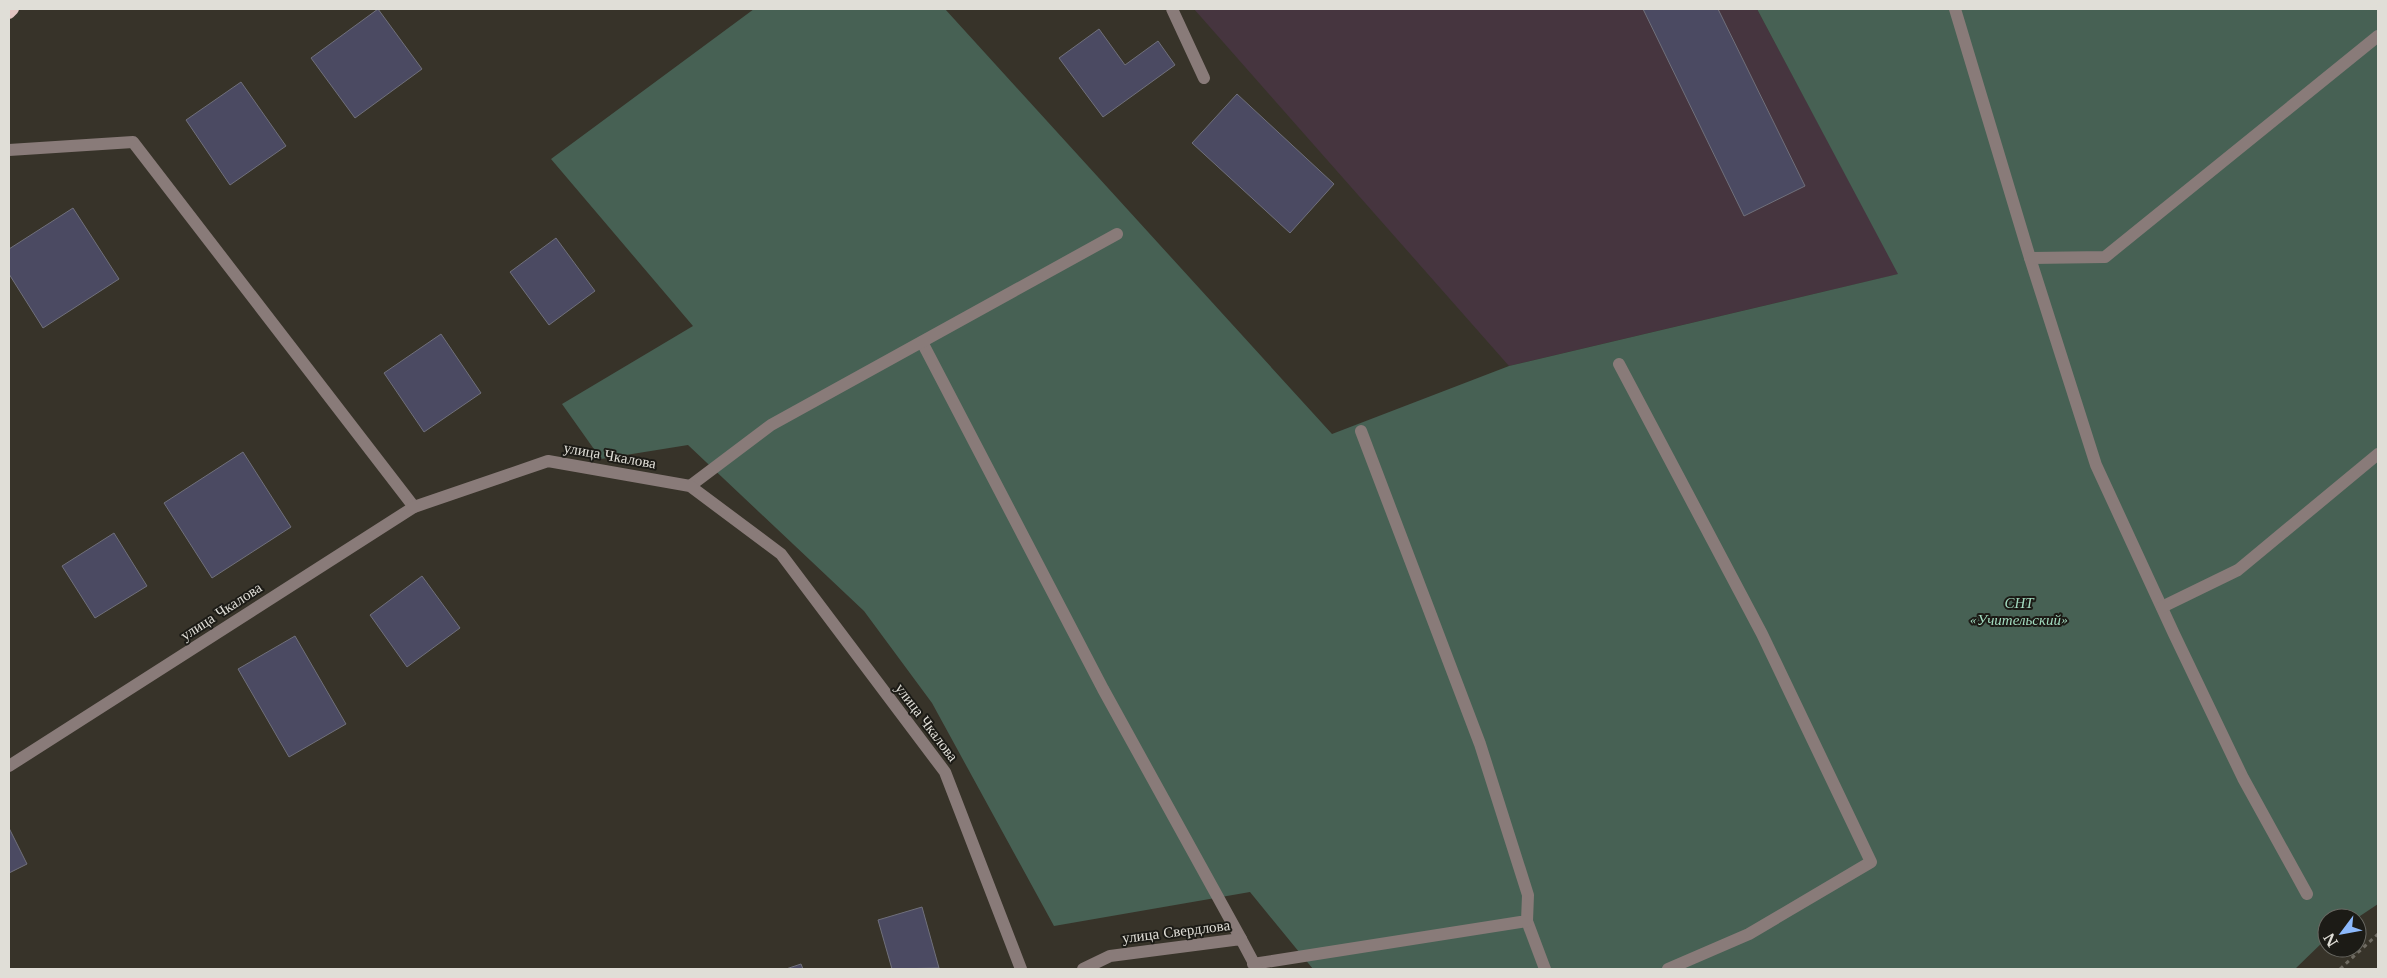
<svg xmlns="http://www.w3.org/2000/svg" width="2387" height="978" font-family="'Libre Baskerville',serif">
<rect width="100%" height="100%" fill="#373329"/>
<path fill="#46353f" d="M1194,9H1757L1899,274L1509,366Z"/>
<path fill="#476154" d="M754,9H945L1332,434L1509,366L1898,274L1757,9H2378V904L2357,918H2327V938L2295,969H1313L1250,892L1054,926L932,703L864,611L688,445L601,459L562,404L693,326L551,159Z"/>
<g fill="#4b4a62" stroke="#70707b">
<path d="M378,9L422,69L355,118L311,58Z"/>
<path d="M1643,9H1718L1805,186L1744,216Z"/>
<path d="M1099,29L1125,65L1158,41L1175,65L1103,117L1059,58Z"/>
<path d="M241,82L286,146L230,185L186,120Z"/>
<path d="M1237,94L1334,184L1290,233L1192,143Z"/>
<path d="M73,208L119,279L43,328L9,274V249Z"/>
<path d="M556,238L595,291L549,325L510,272Z"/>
<path d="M441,334L481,393L424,432L384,373Z"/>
<path d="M243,452L291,527L212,578L164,503Z"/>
<path d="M114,533L147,586L95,618L62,566Z"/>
<path d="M422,576L460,628L407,667L370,615Z"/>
<path d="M295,636L346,724L289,757L238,669Z"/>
<path d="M9,828L27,864L9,873Z"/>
<path d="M922,907L939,968L892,969L878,920Z"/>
<path d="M801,964L803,969H786Z"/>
</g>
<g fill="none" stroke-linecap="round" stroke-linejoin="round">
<path stroke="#6f6b62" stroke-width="3" stroke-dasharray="4 4" stroke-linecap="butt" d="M2340,969L2378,934"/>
<g stroke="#897b79" stroke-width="12">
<path d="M1172,9L1204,78"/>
<path d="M1955,9L2030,258L2096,465L2174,634L2243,778L2307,894"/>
<path d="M9,150L133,142L414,507"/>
<path d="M2030,258L2105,257L2378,36"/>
<path d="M922,342L1103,689L1241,939"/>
<path d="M1619,364L1762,634L1871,862L1749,934L1668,969"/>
<path d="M690,486L771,425L1117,234"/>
<path d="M2162,607L2238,570L2378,454"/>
<path d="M9,766L414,507L548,461L690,486L781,554L945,772L1021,969"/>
<path d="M1527,921L1545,969"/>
<path d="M1253,964L1527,921L1528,895L1480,744L1361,431"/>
<path d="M1083,969L1110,956L1241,939L1257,969"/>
</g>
<path stroke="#e0c2bf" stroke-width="12" d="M9,13L13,9"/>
</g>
<g text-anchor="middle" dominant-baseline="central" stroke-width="4" stroke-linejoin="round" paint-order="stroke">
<g font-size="15" fill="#e0ded7" stroke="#1c1b16">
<text transform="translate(610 455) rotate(10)">улица Чкалова</text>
<text transform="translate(221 611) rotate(-33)">улица Чкалова</text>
<text transform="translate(927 722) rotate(53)">улица Чкалова</text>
<text transform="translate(1176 931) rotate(-7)">улица Свердлова</text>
</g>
<g font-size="15" font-style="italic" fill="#a3dcc0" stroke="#1c1b16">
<text x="2019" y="602">СНТ<tspan x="2019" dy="17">«Учительский»</tspan></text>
</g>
</g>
<rect width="2387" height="978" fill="none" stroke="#e0ded7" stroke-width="20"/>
<g transform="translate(2342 933) rotate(238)"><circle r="24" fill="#1c1b16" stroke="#6a6963"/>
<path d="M0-4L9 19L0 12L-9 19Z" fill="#8cb9fc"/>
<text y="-8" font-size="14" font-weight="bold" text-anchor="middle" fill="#e0ded7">N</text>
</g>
</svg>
